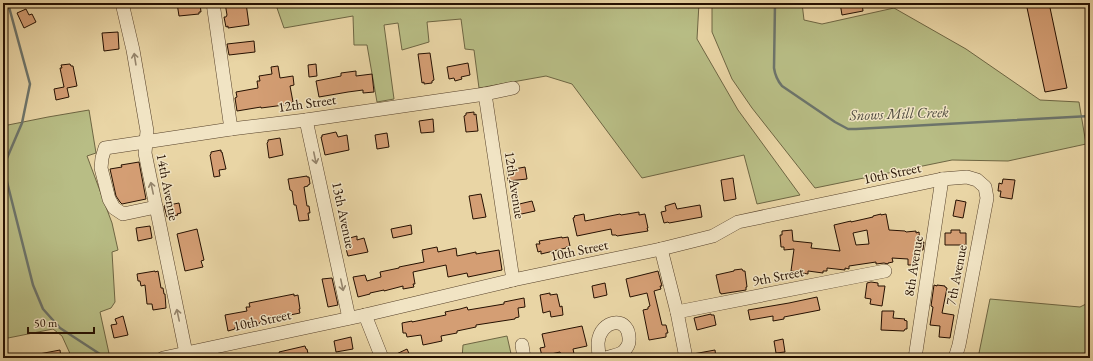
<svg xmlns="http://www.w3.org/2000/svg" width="1093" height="361" font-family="'EB Garamond',serif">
<rect width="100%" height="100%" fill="#e9d5a5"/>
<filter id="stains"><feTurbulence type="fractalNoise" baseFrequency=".005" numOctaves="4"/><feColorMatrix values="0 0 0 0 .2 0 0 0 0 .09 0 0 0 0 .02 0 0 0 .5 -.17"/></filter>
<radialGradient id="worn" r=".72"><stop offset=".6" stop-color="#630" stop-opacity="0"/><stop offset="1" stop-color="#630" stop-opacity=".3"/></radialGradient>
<g fill="#b8bd85" stroke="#6e6643">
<path d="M287,3H699L697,39L738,110L800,195L757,204L744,155L642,178L572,84L546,76L479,88L474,50L465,49L461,19L427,22L429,42L402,50L398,23L384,25L394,99L377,102L367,45H354L353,16L284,28L277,8Z"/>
<path d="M712,3H802L804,20L822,24L894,8L966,49L1040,100L1079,102L1086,144L1008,161L952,160L815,188L752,108L732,79L712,32Z"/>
<path d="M89,110L96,153L87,156L112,223L118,250L112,252L115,302L111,308L100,312L110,358H72L62,336L53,329L3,339V185H6L7,178L3,165V126L48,117Z"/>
<path d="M990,299L1080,307L1090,302V358H1058V354L1043,358H978Z"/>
<path d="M507,336L512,358H462L463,345Z"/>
</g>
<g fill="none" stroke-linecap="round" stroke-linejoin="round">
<g stroke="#6c746b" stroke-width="2.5">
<path d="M775,3L774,68C775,75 777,80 782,86L835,122L848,129H856L1090,116"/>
<path d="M9,7L30,84L22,123L4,165L5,174L33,285L43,309L60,328L106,358"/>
</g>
</g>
<g fill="#d49e74" stroke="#251001" fill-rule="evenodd">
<path d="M177,3L200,4L201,12H199V14L179,16Z"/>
<path d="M225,3H246L249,25L228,28V26L226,27L224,17H226L227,15Z"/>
<path d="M840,3H862L863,11L842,15Z"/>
<path d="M1026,3H1049L1067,88L1045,92Z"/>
<path d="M26,9L29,15L32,14L36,22L24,28L17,13Z"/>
<path d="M118,32L119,49L104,51L102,33Z"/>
<path d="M254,41L255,52L229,55L227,44Z"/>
<path d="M430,53L434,80L432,81V83L424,84V82L422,83L418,54Z"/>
<path d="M468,63L470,75L461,77L462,79L455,81L454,78L449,79L447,67Z"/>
<path d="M70,64L71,66H73L77,86L67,88L69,97L56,100L54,89L64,87L60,68H62L61,65Z"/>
<path d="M316,64L317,76L309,77L308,65Z"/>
<path d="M278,66L280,78L293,76L294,85L290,86L293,102H292V104L261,108V107L237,111L235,98L237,97L236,92L258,88L257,81H260L259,76L272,74L271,67Z"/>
<path d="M356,71V76L372,74L374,92L363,93V90L348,92L319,97L316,81L341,76V73Z"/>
<path d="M474,112V115L476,114L478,131L466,132L464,116L466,115V113Z"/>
<path d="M433,119L434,132L421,133L419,121Z"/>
<path d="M336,132L338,137L347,135L349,150L325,155L321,137H322V135Z"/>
<path d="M387,133L389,147L377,149L375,135Z"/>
<path d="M280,138L283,155L269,158L267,143L268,142V140Z"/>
<path d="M221,150V152H222L226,169L219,170L220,176L214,177L210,155L211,154V152Z"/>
<path d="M139,162L146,199L122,204L120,202L116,196L110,169L122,167L121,165Z"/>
<path d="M525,167L527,179L508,181L507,171H509V170Z"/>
<path d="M307,176V177H309L310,184L308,185V186L304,187L307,206H309L310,213H308L309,220L299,221L296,205H294L292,191L290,190L288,179Z"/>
<path d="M733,178L736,199L724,201L721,180Z"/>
<path d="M1003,179L1015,180L1012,199L1000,197L1001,191H998L999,183L1002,184Z"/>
<path d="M481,194L486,217L473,219L469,196Z"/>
<path d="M956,200L966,202L963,218L953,216Z"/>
<path d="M532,201L535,211L517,215L515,205Z"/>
<path d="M179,203L181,213L177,214L178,215L167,217L164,206Z"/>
<path d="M675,203L677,209L700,205L702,217L669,223L668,222L664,223L661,212L666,211L665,206Z"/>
<path d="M639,212V215L645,214L648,228H647L648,231L617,236L616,235H612L611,229L577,236L573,218L575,217L574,216L584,214L585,221L620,214L621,215Z"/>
<path d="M881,214V215L886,214L889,230L905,231L906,232L916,231V233L919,232L920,243L924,242L923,250H919L920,260H917V265H908V259L892,258L893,262L888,263V264L884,263L876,264V262L849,266V269L845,268V270L827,268V271H823V273L808,271V274L791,271L794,249L784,250V247H781L780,235H782V231L792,230L793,241L812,243L811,248L840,251L834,225L851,221V222L873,217V216ZM867,230L869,244L856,245L853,233Z"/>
<path d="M411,225L412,234L393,238L391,229Z"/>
<path d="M150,226L152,238L138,241L136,228Z"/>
<path d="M197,229L204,260L201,261L203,267L185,271L177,234Z"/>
<path d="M951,230H960V233H966V245H945V233H951Z"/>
<path d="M357,236V240L364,238L368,252L348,256L345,245L347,244L346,239Z"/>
<path d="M562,237V238L568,237L570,246L566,247V248L541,254V251L538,252L536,244H540L539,241Z"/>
<path d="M437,247L438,252L456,248L457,256L476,252V254L499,250L502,270L468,277L467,273L448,277L446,265L413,272L415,284H413L414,287L403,289V286L384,291V290L370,293V294L358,297L353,277L365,275L367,281L381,277L380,272L399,268V267L424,262L422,250Z"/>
<path d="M742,269L743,271H745L747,287H746V290L721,294V293H720L716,275L734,271V270Z"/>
<path d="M155,271V272L158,271L161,288H163L164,294H165L166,308L153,310L152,304H147L145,285L141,286L140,281H138L137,274Z"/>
<path d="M658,271L662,286H660L661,289L654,291L662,325H666L668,333H666V337L649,340L643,310L648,309V307L650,306L647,293L630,297L626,279Z"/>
<path d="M332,278L338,305L328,307L322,279Z"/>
<path d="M871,282L878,283V286H885L882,306L870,304L871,299L865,298L867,283Z"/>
<path d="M605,283L607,295L594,298L592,286Z"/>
<path d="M934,285L937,286V285L945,286V287L947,288L942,313L954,315L950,338L939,337L940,326L930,325L933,307L931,306Z"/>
<path d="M550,293V295L557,294L560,307L562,306L563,315L551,317L550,311L543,313L540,295Z"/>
<path d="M294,294V296L298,295L300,309H299L300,313L290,315V313L276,316V319L260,322V323L251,325L250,324L235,327V329L228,331L225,315L247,311L246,307H250L249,303Z"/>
<path d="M817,297L820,310L784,317V319L773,321V316L750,320L748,310L789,303Z"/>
<path d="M524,298L525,307L518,308L519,317L515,318V319L476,325V327L457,331V333L441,336L442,341L423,345L421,335L407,337L406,333H403L402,323L412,321V322L446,315L445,312L460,309L467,307L468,310L504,304V302Z"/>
<path d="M882,311H894L893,318L905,319L904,320L907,321V329H905L904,331L881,330Z"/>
<path d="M711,314V315H714L716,325L697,330L694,318Z"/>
<path d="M123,316L128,335L114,338L111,325L117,324L115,319Z"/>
<path d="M582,326L587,346L573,349L575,358H562L560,352L542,356L540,348L545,347L542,334Z"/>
<path d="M351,337L353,349L336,352L334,341Z"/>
<path d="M783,339L785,352L776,353L774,341Z"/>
<path d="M305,346L306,349H307L309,358H281L279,352Z"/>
<path d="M407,349L411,358H390V357Z"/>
<path d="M60,350L61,358H39V354Z"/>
<path d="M715,350L716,358H694L693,354Z"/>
</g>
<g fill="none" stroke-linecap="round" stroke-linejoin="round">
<defs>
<g id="minor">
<path d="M122,3L133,50L147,131L145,153L186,353"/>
<path d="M213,3L231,129"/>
<path d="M485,94L513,280"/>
<path d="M306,120L349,318"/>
<path d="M156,207L123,214L114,208L109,199L101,168L102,158L105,148L231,129L306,120L485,94L513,88"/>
<path d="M661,249L677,312L686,358"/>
<path d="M677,312L859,276L885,271"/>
<path d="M365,315L382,358"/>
<path d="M522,345L524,358"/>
<path d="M163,358L365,315L513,280L661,249L713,236L738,222L942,179L967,177L977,180L985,187L987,198L959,345L955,358"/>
<path d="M599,358C599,353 598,348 598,343C600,318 631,315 629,341C629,345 626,349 623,352C619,355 611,356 606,358"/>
<path d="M915,358L942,179"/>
</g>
</defs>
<use href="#minor" stroke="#56412a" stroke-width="14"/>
<use href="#minor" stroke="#f1e4c4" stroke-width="13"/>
</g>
<defs><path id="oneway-shaft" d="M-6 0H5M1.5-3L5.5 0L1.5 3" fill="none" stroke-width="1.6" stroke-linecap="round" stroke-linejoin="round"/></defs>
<g stroke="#95856c">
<use href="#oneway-shaft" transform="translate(135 59) rotate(-99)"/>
<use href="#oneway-shaft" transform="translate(315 158) rotate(78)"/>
<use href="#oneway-shaft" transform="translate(152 188) rotate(-102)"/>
<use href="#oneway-shaft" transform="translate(342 285) rotate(78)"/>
<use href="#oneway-shaft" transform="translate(178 315) rotate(-102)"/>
</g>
<g text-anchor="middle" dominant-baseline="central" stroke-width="3" stroke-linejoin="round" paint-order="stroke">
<g font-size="14" fill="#251001" stroke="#f1e4c4">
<text transform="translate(307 103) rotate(-8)">12th Street</text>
<text transform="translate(892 173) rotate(-12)">10th Street</text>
<text transform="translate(515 185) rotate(81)">12th Avenue</text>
<text transform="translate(168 187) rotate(79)">14th Avenue</text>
<text transform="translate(344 215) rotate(78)">13th Avenue</text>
<text transform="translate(579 250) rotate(-12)">10th Street</text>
<text transform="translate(913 266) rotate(-81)">8th Avenue</text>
<text transform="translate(956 275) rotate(-79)">7th Avenue</text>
<text transform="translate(778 276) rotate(-11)">9th Street</text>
<text transform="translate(262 320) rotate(-12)">10th Street</text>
</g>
<g font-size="15" font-style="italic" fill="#4e4a3f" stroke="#f1e4c4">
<text transform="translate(899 113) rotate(-2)">Snows Mill Creek</text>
</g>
</g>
<rect width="1093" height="361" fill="none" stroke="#e9d5a5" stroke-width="16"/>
<rect x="4" y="4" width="1085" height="353" fill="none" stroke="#251001" stroke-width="2"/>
<rect x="8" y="8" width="1077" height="345" fill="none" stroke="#251001"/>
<path d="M28 327v6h66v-6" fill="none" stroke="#251001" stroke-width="2"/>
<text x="34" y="327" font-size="12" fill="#251001" stroke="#f1e4c4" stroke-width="3" paint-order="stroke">50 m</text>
<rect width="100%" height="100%" filter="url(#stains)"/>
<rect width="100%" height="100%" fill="url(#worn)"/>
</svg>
